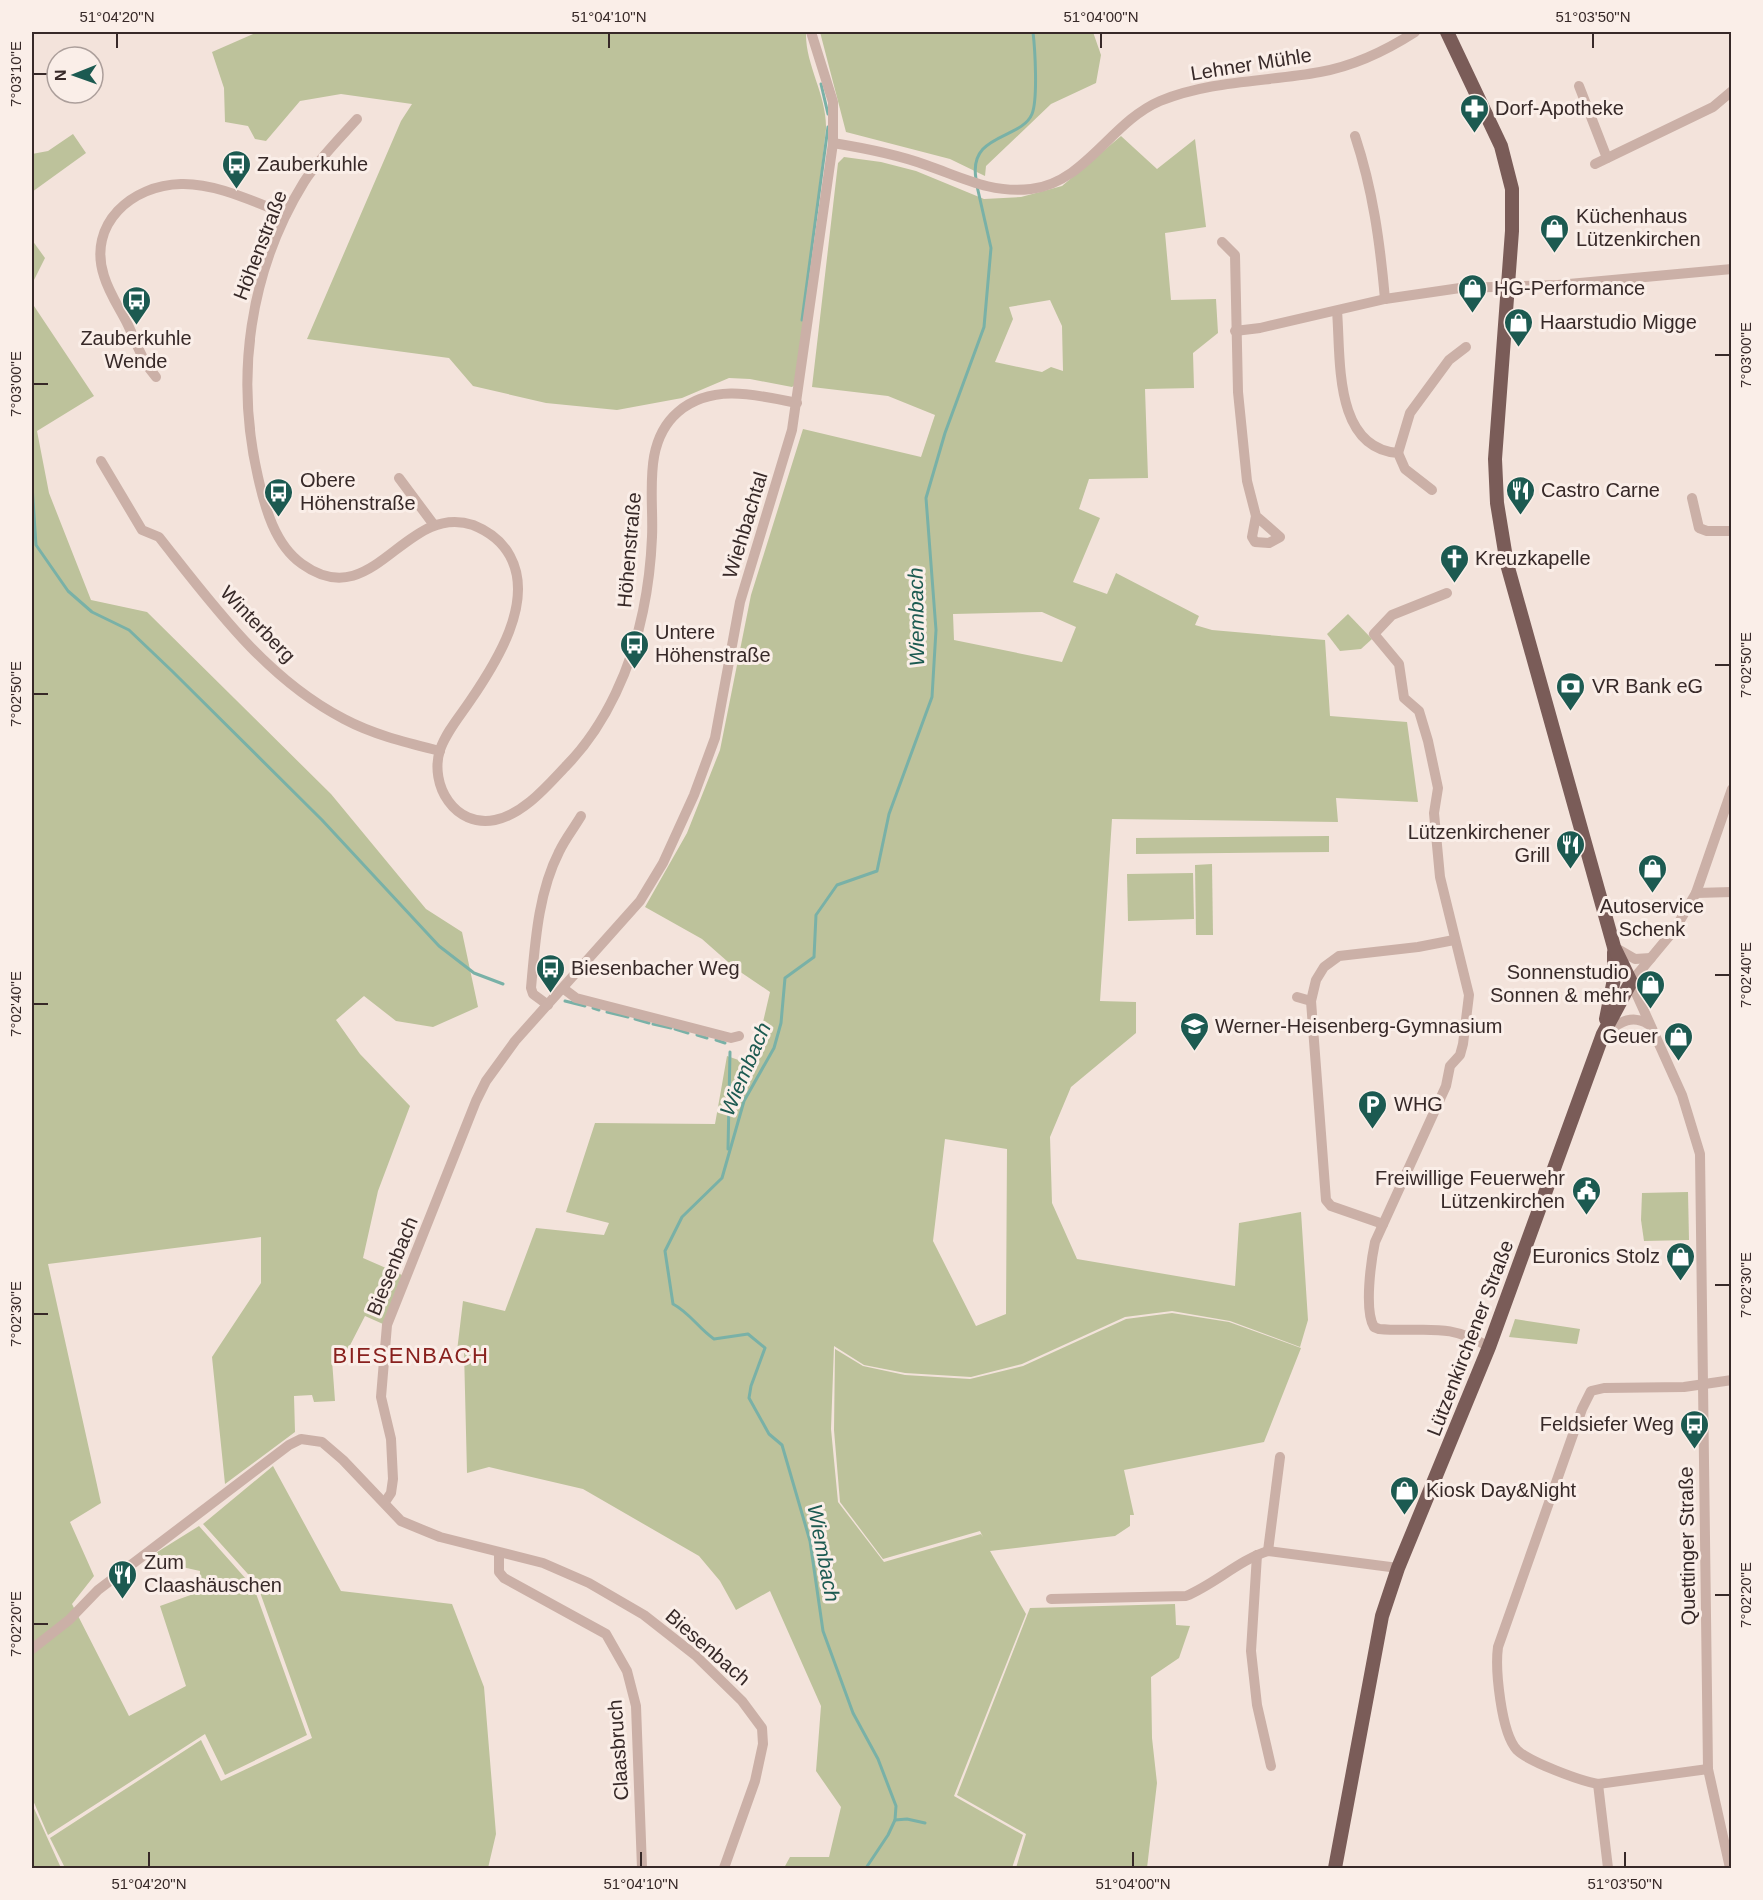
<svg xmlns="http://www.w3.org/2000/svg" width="1763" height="1900" font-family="Arial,sans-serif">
<rect width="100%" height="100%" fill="#f3e3db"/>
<g fill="#bdc29b" fill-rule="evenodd">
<path d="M258,32H806C805,65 827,95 826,129L796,384L792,387L750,379L729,378L682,398L617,410L546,403L473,386L449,358L307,339L401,121L412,104L341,94L300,101L266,141L255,139L248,126L225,122L224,88L212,52Z"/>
<path d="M820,32H1093L1101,55L1096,83L1051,104L986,166L985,176L950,159L846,132Z"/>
<path d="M73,134L86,153L32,192V154L48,151Z"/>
<path d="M1121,136L1157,169L1195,139L1206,227L1165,233L1171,300L1216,299L1218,333L1193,353L1194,388L1145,389L1148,478L1089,479L1079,509L1100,518L1073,582L1107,594L1116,573L1199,616L1195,625L1212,630L1325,640L1330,716L1407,722L1418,802L1336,798L1338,822L1112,819L1100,1001L1136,1002V1033L1071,1087L1050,1137L1052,1203L1077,1259L1235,1286L1239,1223L1301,1212L1308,1320L1300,1347L1230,1321L1172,1311L1125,1317L1022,1364L971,1377L905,1373L864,1365L834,1346L831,1429L838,1502L884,1562L981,1534L983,1537L980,1531L883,1559L840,1502L834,1430L835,1349L863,1366L905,1375L970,1379L1023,1366L1126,1319L1172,1313L1229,1322L1301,1348L1264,1442L1124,1470L1134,1515H1130V1526L1115,1536L990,1551L1026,1614L954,1796L1023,1835L1012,1868H784L790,1857H829L841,1807L816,1771L821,1706L770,1591L736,1610L720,1581L699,1556L583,1489L489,1467L467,1473L464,1351H457L463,1301L505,1311L536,1228L604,1235L609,1223L566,1212L595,1123L715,1124L727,1056L753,1065L770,992L736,969L702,939L645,907L687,833L720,750L751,595L803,429L921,457L935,415L888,396L812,387L838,163L844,157L881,162L916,171L984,199L1021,197L1062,186ZM1050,300L1062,326L1063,371L1051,367L1042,372L995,362L1013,319L1009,307ZM1042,612L1076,627L1062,662L954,640L953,614ZM945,1139L1007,1149L1006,1314L976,1326L933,1241Z"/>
<path d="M32,240L45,258L32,284Z"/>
<path d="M32,303L94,396L37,431L49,493L91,600L147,612L331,794L426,909L462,932L478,1007L433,1027L396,1021L364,996L336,1020L360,1054L410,1106L378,1191L363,1258L402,1275L383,1324L365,1316L343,1359L332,1360L335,1401L314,1402L312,1395L294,1396L295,1432L225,1484L212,1357L261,1283V1237L48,1264L101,1503L70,1522L94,1576L72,1604L129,1716L186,1686L160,1606L199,1592L200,1571L146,1559L199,1526L254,1588L307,1735L225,1775L205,1734L48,1835L32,1798Z"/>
<path d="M1348,614L1372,639L1361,649L1340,651L1327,634Z"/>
<path d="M1329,836V852L1136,854V838Z"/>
<path d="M1212,864L1213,935H1196L1195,865Z"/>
<path d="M1193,873L1194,919L1128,921L1127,874Z"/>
<path d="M1688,1192L1689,1240L1644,1241L1641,1220L1642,1193Z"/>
<path d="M1515,1319L1580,1329L1577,1344L1509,1337Z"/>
<path d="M273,1466L341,1591L452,1604L484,1687L496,1834L488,1868H65L50,1838L201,1740L221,1781L312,1738L257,1584L203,1524Z"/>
<path d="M1175,1604L1176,1625L1190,1626L1179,1658L1151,1677L1152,1738L1157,1783L1147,1868H1016L1026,1834L957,1795L1030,1608Z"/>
<path d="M32,1804L61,1868H32Z"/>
</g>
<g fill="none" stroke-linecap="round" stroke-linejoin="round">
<g stroke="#79b1a7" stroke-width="3">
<path d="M821,84L828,114"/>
<path d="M976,179C968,133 1021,140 1032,114C1038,99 1035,49 1033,32"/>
<path d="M802,320L828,127"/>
<path d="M32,485L36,545L68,591L92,612L129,630L172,671L322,820L439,946L474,973L503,984"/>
<path d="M565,1001L585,1006"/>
<path d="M593,1008L599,1010"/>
<path d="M607,1012L628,1017"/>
<path d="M635,1019L649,1023"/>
<path d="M653,1024L671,1028"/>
<path d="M675,1029L688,1033"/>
<path d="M697,1035L707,1038"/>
<path d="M716,1040L725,1043"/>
<path d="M728,1149L730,1052"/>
<path d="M895,1820L907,1819L925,1823"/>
<path d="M866,1868L888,1835L895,1820L896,1806L878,1759L853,1713L823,1631L810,1541L782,1445L769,1434L749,1398L751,1386L765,1348L748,1334L714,1339C698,1328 690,1313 673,1304L665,1251L682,1217L722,1178L744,1101L774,1048L781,1023L785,978L814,957L816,915L837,885L877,871L889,814L932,697L936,630L926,498L945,433L984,327L991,248L977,186"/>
</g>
<g stroke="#cbb0a7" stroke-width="10">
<path d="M1579,86L1607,158"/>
<path d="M357,119C339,139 318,160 304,182C249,271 235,377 258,477C265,508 275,545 302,564C374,616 404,502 473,525C488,531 502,541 510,556C535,602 496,663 470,701C460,716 446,732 440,750C429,785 455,828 495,820C524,814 547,786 567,765C606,725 632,666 643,611C648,587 651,562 652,537C654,496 642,443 678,412C712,383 757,395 797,403"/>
<path d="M1355,136C1373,190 1380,243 1385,299"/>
<path d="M833,143C864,148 896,154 926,165C961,177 992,194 1031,189C1085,183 1111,122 1160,101C1211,80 1266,82 1320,72C1354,66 1387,50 1415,32"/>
<path d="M1595,164L1713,107L1732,91"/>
<path d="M1222,242L1235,255L1238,392L1247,481L1256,516L1252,537L1255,542L1269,543L1280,537L1256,516"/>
<path d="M1337,311C1341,358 1333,448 1398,453L1405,469L1432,490"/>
<path d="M1235,331L1260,328L1385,299L1460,288L1558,285L1732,269"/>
<path d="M156,377C142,361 137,344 128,325C120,309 109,293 104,276C87,224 132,185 181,184C216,183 254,202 286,214"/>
<path d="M1398,453L1410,413L1449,360L1466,347"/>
<path d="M101,461L142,530L159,537C212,604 266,679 344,719C374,735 408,743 440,751"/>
<path d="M399,478L434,525"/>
<path d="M1692,498L1699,528L1707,531H1732"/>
<path d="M1447,593L1392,615L1374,634L1399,664L1404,698L1419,711L1428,741L1438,788L1434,813L1440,877L1469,995L1463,1044L1460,1055L1450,1066L1446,1086L1375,1242C1371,1261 1364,1310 1374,1327L1379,1329C1425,1333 1446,1321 1489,1347"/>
<path d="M1696,893L1732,892"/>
<path d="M1616,948L1635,959L1651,958"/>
<path d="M564,989L576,998L731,1038L739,1036"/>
<path d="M1297,997L1311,1001"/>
<path d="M548,1005L533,994L531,988C535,944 538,893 559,852C565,839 574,828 581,816"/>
<path d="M1604,1033C1618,1024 1631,1013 1648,1024"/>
<path d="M1383,1224L1331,1206L1326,1200L1311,1001L1316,980L1324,967L1339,956L1418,947L1454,940"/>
<path d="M385,1502L391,1493L393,1479L391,1439L381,1397L387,1325L476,1101L486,1081L515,1041L640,901L663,863L694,795L715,738L740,602L792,430L833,143V102L811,32"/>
<path d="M1268,1551L1280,1457"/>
<path d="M499,1553V1572L504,1578L606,1634L627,1671L636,1706L642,1868"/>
<path d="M1257,1555L1251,1651L1257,1705L1271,1766"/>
<path d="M1051,1599L1186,1596C1215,1584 1239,1560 1268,1551L1398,1568"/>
<path d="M32,1649L69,1620L98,1590L289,1445L301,1439L322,1442L343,1460L401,1521L440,1537L543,1563L589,1583L644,1615L695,1655L742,1701L762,1728L763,1744L755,1781L724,1868"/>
<path d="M1708,1769L1598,1784C1581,1781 1529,1762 1517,1750C1501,1733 1495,1669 1498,1647L1582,1409L1591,1391L1604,1388L1684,1387L1732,1380"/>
<path d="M1598,1784L1608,1868"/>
<path d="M1730,1868L1708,1769L1700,1154L1682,1095L1631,982L1675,929L1696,893L1732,789"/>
</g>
<g stroke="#7a5c58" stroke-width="14">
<path d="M1606,1019L1614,979V952"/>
<path d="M1335,1868L1382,1616L1398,1568L1489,1347L1603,1034L1631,982L1614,947L1507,564L1497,503L1495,459L1512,231V189L1501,146L1447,32"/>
</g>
</g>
<path fill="none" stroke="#372928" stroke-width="2" d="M117,33V48M609,33V48M1101,33V48M1593,33V48M33,74H48M1715,355H1730M33,384H48M1715,665H1730M33,694H48M1715,975H1730M33,1004H48M1715,1285H1730M33,1314H48M1715,1595H1730M33,1624H48M149,1852V1867M641,1852V1867M1133,1852V1867M1625,1852V1867"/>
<defs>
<symbol id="pharmacy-pin" viewBox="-11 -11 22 30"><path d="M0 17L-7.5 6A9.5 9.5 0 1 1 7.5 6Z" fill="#1c5a51" stroke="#faeee8"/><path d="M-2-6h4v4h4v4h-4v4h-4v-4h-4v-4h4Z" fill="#fff"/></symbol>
<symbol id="bus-pin" viewBox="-11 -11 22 30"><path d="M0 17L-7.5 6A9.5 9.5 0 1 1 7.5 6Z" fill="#1c5a51" stroke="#faeee8"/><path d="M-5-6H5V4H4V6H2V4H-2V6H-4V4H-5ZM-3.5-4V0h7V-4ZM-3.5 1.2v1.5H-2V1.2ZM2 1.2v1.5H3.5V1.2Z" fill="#fff"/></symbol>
<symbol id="shop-pin" viewBox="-11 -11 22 30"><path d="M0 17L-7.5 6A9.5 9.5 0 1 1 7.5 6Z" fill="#1c5a51" stroke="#faeee8"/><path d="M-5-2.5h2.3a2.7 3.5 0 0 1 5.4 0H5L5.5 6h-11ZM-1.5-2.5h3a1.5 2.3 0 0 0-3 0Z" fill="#fff"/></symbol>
<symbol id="restaurant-pin" viewBox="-11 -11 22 30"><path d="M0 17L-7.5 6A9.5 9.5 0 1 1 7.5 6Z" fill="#1c5a51" stroke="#faeee8"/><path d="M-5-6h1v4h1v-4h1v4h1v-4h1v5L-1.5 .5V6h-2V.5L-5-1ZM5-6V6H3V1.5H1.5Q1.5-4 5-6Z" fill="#fff"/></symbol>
<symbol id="church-pin" viewBox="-11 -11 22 30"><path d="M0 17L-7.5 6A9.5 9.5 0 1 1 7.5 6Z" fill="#1c5a51" stroke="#faeee8"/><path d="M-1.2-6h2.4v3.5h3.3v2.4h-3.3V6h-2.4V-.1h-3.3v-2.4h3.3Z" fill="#fff"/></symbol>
<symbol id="bank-pin" viewBox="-11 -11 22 30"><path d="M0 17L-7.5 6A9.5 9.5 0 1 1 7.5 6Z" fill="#1c5a51" stroke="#faeee8"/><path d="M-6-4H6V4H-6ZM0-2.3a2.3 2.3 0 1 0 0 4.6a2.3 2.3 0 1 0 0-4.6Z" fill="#fff"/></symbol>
<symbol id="school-pin" viewBox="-11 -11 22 30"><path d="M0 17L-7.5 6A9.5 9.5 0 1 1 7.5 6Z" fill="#1c5a51" stroke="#faeee8"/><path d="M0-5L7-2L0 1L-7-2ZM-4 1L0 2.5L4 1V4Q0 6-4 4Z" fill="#fff"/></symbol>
<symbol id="parking-pin" viewBox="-11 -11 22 30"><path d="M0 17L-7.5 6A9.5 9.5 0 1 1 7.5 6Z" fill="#1c5a51" stroke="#faeee8"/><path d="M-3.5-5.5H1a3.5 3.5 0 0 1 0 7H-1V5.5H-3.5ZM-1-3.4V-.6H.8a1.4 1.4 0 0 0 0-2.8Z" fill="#fff"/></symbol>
<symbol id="civic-pin" viewBox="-11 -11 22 30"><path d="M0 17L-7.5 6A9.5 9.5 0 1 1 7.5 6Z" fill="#1c5a51" stroke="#faeee8"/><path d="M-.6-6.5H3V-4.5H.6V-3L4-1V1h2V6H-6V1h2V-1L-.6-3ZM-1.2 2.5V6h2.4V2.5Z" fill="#fff"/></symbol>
</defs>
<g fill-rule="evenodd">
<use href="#pharmacy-pin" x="1458" y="92" width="33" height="45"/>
<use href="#bus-pin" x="220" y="148" width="33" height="45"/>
<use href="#shop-pin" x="1538" y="212" width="33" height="45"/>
<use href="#shop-pin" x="1456" y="272" width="33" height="45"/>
<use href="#bus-pin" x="120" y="284" width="33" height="45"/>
<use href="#shop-pin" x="1502" y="306" width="33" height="45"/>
<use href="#restaurant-pin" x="1504" y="474" width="33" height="45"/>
<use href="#bus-pin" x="262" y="476" width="33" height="45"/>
<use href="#church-pin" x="1438" y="542" width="33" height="45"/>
<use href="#bus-pin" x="618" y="628" width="33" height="45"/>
<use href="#bank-pin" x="1554" y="670" width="33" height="45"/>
<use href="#restaurant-pin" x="1554" y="828" width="33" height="45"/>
<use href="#shop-pin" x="1636" y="852" width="33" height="45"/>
<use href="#bus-pin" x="534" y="952" width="33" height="45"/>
<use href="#shop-pin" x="1634" y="968" width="33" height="45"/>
<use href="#school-pin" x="1178" y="1010" width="33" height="45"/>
<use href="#shop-pin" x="1662" y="1020" width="33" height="45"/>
<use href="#parking-pin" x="1356" y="1088" width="33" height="45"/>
<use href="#civic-pin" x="1570" y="1174" width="33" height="45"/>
<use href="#shop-pin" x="1664" y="1240" width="33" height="45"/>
<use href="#bus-pin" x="1678" y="1408" width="33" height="45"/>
<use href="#shop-pin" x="1388" y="1474" width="33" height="45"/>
<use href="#restaurant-pin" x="106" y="1558" width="33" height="45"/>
</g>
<g text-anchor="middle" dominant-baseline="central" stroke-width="6" stroke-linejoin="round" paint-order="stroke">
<g font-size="20" fill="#372928" stroke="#faeee8">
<text transform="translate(1251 64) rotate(-9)">Lehner Mühle</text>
<text transform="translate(260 245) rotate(-69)">Höhenstraße</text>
<text transform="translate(745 525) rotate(-73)">Wiehbachtal</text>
<text transform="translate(629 550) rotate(-85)">Höhenstraße</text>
<text transform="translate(258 624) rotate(46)">Winterberg</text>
<text transform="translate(392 1266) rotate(-68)">Biesenbach</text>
<text transform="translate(1470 1338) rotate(-69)">Lützenkirchener Straße</text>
<text transform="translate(1687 1546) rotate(-91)">Quettinger Straße</text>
<text transform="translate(708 1647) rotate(41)">Biesenbach</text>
<text transform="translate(618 1750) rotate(-94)">Claasbruch</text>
</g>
<g font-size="20" fill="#372928" stroke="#faeee8" text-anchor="start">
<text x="1495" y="108">Dorf-Apotheke</text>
<text x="257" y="164">Zauberkuhle</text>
<text x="1576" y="216">Küchenhaus<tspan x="1576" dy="23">Lützenkirchen</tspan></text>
<text x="1494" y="288">HG-Performance</text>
<text x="1540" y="322">Haarstudio Migge</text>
<text x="136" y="338" text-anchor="middle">Zauberkuhle<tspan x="136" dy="23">Wende</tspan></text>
<text x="300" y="480">Obere<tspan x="300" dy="23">Höhenstraße</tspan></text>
<text x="1541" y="490">Castro Carne</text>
<text x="1475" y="558">Kreuzkapelle</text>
<text x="655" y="632">Untere<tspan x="655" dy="23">Höhenstraße</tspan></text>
<text x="1592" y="686">VR Bank eG</text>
<text x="1550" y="832" text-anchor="end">Lützenkirchener<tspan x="1550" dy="23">Grill</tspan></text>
<text x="1652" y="906" text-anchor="middle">Autoservice<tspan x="1652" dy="23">Schenk</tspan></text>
<text x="571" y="968">Biesenbacher Weg</text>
<text x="1629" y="972" text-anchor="end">Sonnenstudio<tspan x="1629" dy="23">Sonnen &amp; mehr</tspan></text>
<text x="1215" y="1026">Werner-Heisenberg-Gymnasium</text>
<text x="1658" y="1036" text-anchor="end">Geuer</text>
<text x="1394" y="1104">WHG</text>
<text x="1565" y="1178" text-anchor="end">Freiwillige Feuerwehr<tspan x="1565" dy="23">Lützenkirchen</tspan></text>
<text x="1660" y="1256" text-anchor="end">Euronics Stolz</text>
<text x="1674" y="1424" text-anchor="end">Feldsiefer Weg</text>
<text x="1426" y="1490">Kiosk Day&amp;Night</text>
<text x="144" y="1562">Zum<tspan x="144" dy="23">Claashäuschen</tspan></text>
</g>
<g font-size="21" font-style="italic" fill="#1c5a51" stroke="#faeee8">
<text transform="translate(916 617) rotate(-91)">Wiembach</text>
<text transform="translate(745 1069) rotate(-67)">Wiembach</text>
<text transform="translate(824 1553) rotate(79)">Wiembach</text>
</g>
<g font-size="22" letter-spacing="1.5" fill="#89211e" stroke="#faeee8">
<text x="411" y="1355">BIESENBACH</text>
</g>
</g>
<rect width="1763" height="1900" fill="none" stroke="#faeee8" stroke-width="66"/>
<g transform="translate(75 75) rotate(269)"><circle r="28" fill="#faeee8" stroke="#ac9f9b" stroke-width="1.5"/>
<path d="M0-4.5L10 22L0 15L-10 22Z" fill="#1c5a51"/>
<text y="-9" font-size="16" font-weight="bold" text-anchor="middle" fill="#372928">N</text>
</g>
<rect x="33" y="33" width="1697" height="1834" fill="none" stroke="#372928" stroke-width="2"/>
<g font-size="15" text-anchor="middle" fill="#372928">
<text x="117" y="22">51°04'20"N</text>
<text x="609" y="22">51°04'10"N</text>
<text x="1101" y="22">51°04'00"N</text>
<text x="1593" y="22">51°03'50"N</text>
<text transform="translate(16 74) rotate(-90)" y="5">7°03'10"E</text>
<text transform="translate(1746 355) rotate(-90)" y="5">7°03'00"E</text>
<text transform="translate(16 384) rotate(-90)" y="5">7°03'00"E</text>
<text transform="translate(1746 665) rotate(-90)" y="5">7°02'50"E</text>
<text transform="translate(16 694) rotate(-90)" y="5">7°02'50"E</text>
<text transform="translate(1746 975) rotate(-90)" y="5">7°02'40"E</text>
<text transform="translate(16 1004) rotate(-90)" y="5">7°02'40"E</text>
<text transform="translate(1746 1285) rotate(-90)" y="5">7°02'30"E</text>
<text transform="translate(16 1314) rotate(-90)" y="5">7°02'30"E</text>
<text transform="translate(1746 1595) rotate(-90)" y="5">7°02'20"E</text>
<text transform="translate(16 1624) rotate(-90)" y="5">7°02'20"E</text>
<text x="149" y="1889">51°04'20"N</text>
<text x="641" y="1889">51°04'10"N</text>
<text x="1133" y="1889">51°04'00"N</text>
<text x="1625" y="1889">51°03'50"N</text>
</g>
</svg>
